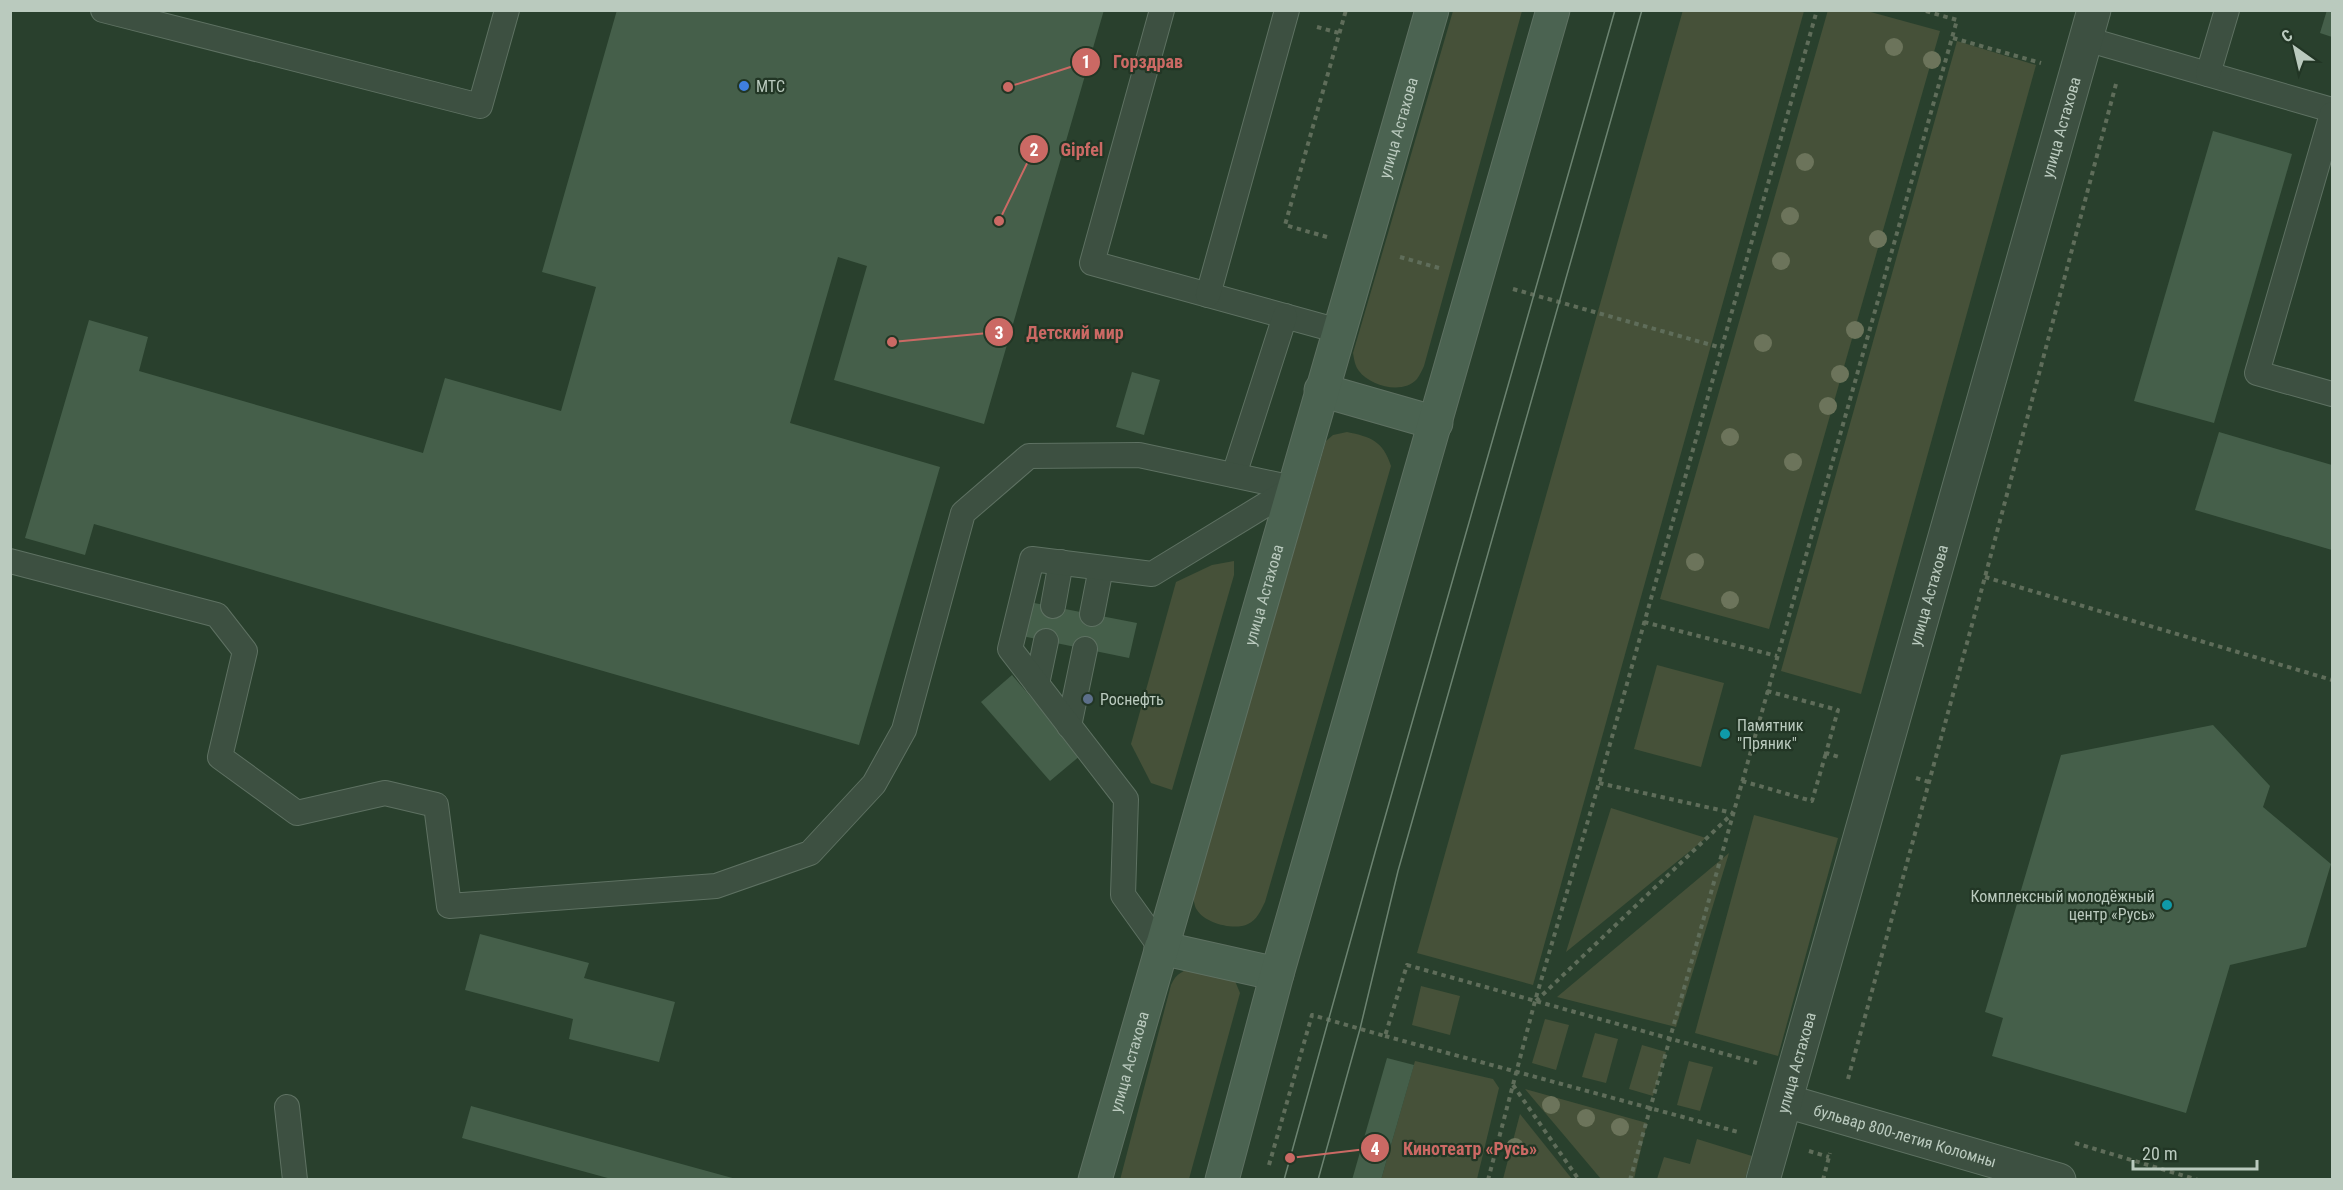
<svg xmlns="http://www.w3.org/2000/svg" width="2343" height="1190" font-family="'Roboto Condensed',sans-serif">
<rect width="100%" height="100%" fill="#29402d"/>
<g fill="#465139">
<path d="M1683,10L1804,11L1533,985L1417,953Z"/>
<path d="M1828,10L1867,11L1940,31L1769,629L1660,599Z"/>
<path d="M1453,11H1522L1424,366C1422,370 1420,375 1417,379C1403,395 1370,386 1359,371C1355,366 1354,359 1353,353Z"/>
<path d="M1957,41L2036,65L1861,694L1781,671Z"/>
<path d="M1347,432C1371,437 1383,441 1391,466L1265,902C1261,910 1257,920 1248,924C1234,931 1205,923 1197,910C1194,906 1194,900 1193,896L1326,441L1333,435Z"/>
<path d="M1234,561V575L1172,790L1151,783L1131,744L1176,582L1212,565Z"/>
<path d="M1657,665L1724,683L1701,767L1634,749Z"/>
<path d="M1611,808L1706,838L1566,952Z"/>
<path d="M1754,815L1838,838L1778,1056L1695,1033Z"/>
<path d="M1729,853L1676,1027L1557,997Z"/>
<path d="M1196,967L1235,981L1240,993L1189,1179L1120,1180L1171,985C1176,973 1184,970 1196,967Z"/>
<path d="M1421,986L1460,996L1450,1035L1412,1025Z"/>
<path d="M1545,1019L1569,1025L1556,1070L1532,1063Z"/>
<path d="M1595,1033L1618,1039L1606,1083L1582,1077Z"/>
<path d="M1642,1045L1666,1052L1653,1096L1629,1089Z"/>
<path d="M1415,1061L1493,1079L1499,1088L1477,1179L1381,1180Z"/>
<path d="M1689,1061L1713,1067L1700,1111L1677,1105Z"/>
<path d="M1525,1089L1647,1123L1634,1179H1601Z"/>
<path d="M1520,1114L1572,1179H1503Z"/>
<path d="M1697,1139L1752,1156L1745,1179H1657L1664,1157L1690,1164Z"/>
</g>
<g fill="#455f4a">
<path d="M617,10H1104L984,424L834,380L867,266L838,257L790,423L940,467L859,745L94,524L85,555L25,538L89,320L148,337L139,371L423,453L445,378L561,411L596,287L542,272Z"/>
<path d="M2327,10H2332V37L2320,33Z"/>
<path d="M2213,131L2292,154L2214,423L2134,401Z"/>
<path d="M1132,372L1160,380L1144,435L1116,427Z"/>
<path d="M2219,432L2332,465V550L2195,510Z"/>
<path d="M1029,602L1137,623L1129,658L1022,636Z"/>
<path d="M1012,675L1081,755L1050,781L981,702Z"/>
<path d="M2213,725L2270,786L2263,807L2331,864L2306,947L2230,965L2186,1113L1992,1056L2003,1018L1985,1012L2061,755Z"/>
<path d="M480,934L589,963L584,978L675,1002L659,1062L569,1039L573,1019L465,990Z"/>
<path d="M1387,1058L1414,1065L1381,1180H1352Z"/>
<path d="M471,1106L736,1179V1180H615L462,1138Z"/>
</g>
<g fill="none" stroke-linecap="round" stroke-linejoin="round">
<defs>
<g id="service">
<path d="M103,10L480,106L507,10"/>
<path d="M1162,10L1092,263L1339,331"/>
<path d="M2086,39L2332,110"/>
<path d="M2208,74L2227,10"/>
<path d="M2332,114L2257,373L2332,394"/>
<path d="M1208,295L1287,10"/>
<path d="M1234,475L1285,316"/>
<path d="M10,561L217,615L245,651L220,757L297,813L385,793L436,805L449,906L716,886L810,853L874,784L904,730L963,513L1029,456L1139,455L1293,488"/>
<path d="M1053,606L1061,562"/>
<path d="M1092,614L1101,568"/>
<path d="M1037,684L1046,641"/>
<path d="M1069,726L1085,649"/>
<path d="M1161,948L1123,895L1126,799L1010,649L1032,559L1152,574L1293,488"/>
<path d="M287,1107L295,1180"/>
</g>
<g id="minor">
<path id="s1" d="M1786,1101L2059,1180"/>
</g>
<g id="tertiary">
<path id="s2" d="M1763,1180L2094,10"/>
</g>
<g id="secondary">
<path d="M1321,390L1436,423"/>
<path d="M1161,948L1277,974"/>
<path id="s3" d="M1095,1180L1432,10"/>
<path d="M1222,1180L1277,974L1553,10"/>
</g>
</defs>
<use href="#service" stroke="#5e7162" stroke-width="26"/>
<use href="#minor" stroke="#5e7162" stroke-width="35"/>
<use href="#tertiary" stroke="#5e7162" stroke-width="35"/>
<use href="#secondary" stroke="#5e7162" stroke-width="35"/>
<g stroke="#5f6d5a" stroke-width="4" stroke-dasharray="4.5 4.5" stroke-linecap="butt">
<path d="M1317,27L1339,33"/>
<path d="M1953,38L2041,63"/>
<path d="M1327,237L1285,225L1346,10"/>
<path d="M1400,257L1439,268"/>
<path d="M1513,289L1722,348"/>
<path d="M1985,577L2332,680"/>
<path d="M1644,622L1777,656"/>
<path d="M1767,691L1838,710L1826,753L1842,758"/>
<path d="M1916,778L1929,782"/>
<path d="M1742,781L1812,801L1826,753"/>
<path d="M1599,783L1733,813"/>
<path d="M1536,1001L1733,813"/>
<path d="M1385,1036L1738,1132"/>
<path d="M1848,1079L1985,577L2116,84"/>
<path d="M1513,1085L1579,1180"/>
<path d="M2075,1143L2198,1180"/>
<path d="M1809,1151L1829,1157"/>
<path d="M1269,1165L1312,1015L1385,1036L1407,965L1757,1063"/>
<path d="M1488,1180L1535,1001L1599,783L1817,10"/>
<path d="M1630,1180L1957,20L1922,10"/>
<path d="M1823,1180L1830,1153"/>
</g>
<use href="#service" stroke="#3d5041" stroke-width="24"/>
<use href="#minor" stroke="#3d5041" stroke-width="33"/>
<use href="#tertiary" stroke="#3d5041" stroke-width="33"/>
<use href="#secondary" stroke="#4b6351" stroke-width="33"/>
<g stroke="#6c8371" stroke-width="1.5">
<path d="M1284,1180L1376,849L1615,10"/>
<path d="M1318,1180L1360,1029L1398,871L1642,10"/>
</g>
</g>
<g fill="#6c745b">
<circle cx="1894" cy="47" r="9"/>
<circle cx="1932" cy="60" r="9"/>
<circle cx="1805" cy="162" r="9"/>
<circle cx="1790" cy="216" r="9"/>
<circle cx="1878" cy="239" r="9"/>
<circle cx="1781" cy="261" r="9"/>
<circle cx="1855" cy="330" r="9"/>
<circle cx="1763" cy="343" r="9"/>
<circle cx="1840" cy="374" r="9"/>
<circle cx="1828" cy="406" r="9"/>
<circle cx="1730" cy="437" r="9"/>
<circle cx="1793" cy="462" r="9"/>
<circle cx="1695" cy="562" r="9"/>
<circle cx="1730" cy="600" r="9"/>
<circle cx="1551" cy="1105" r="9"/>
<circle cx="1586" cy="1118" r="9"/>
<circle cx="1620" cy="1127" r="9"/>
<circle cx="1515" cy="1147" r="9"/>
</g>
<circle fill="#3f7fe0" stroke="#223625" stroke-width="2" cx="744" cy="86" r="6"/>
<circle fill="#5c6f8a" stroke="#223625" stroke-width="2" cx="1088" cy="699" r="6"/>
<g fill="#0f9aa8" stroke="#223625" stroke-width="2">
<circle cx="1725" cy="734" r="6"/>
<circle cx="2167" cy="905" r="6"/>
</g>
<g text-anchor="middle" dominant-baseline="central" stroke-width="4.5" stroke-linejoin="round" paint-order="stroke">
<g font-size="16" fill="#bacabe" stroke="#223625" text-anchor="start">
<text x="756" y="86">МТС</text>
<text x="1100" y="699">Роснефть</text>
<text x="1737" y="725">Памятник<tspan x="1737" dy="18">"Пряник"</tspan></text>
<text x="2155" y="896" text-anchor="end">Комплексный молодёжный<tspan x="2155" dy="18">центр «Русь»</tspan></text>
</g>
<g font-size="16" fill="#bacabe" stroke="#223625">
<text stroke="none"><textPath href="#s2" startOffset="1094">улица Астахова</textPath></text>
<text stroke="none"><textPath href="#s3" startOffset="1095">улица Астахова</textPath></text>
<text stroke="none"><textPath href="#s3" startOffset="609">улица Астахова</textPath></text>
<text stroke="none"><textPath href="#s2" startOffset="608">улица Астахова</textPath></text>
<text stroke="none"><textPath href="#s3" startOffset="123">улица Астахова</textPath></text>
<text stroke="none"><textPath href="#s2" startOffset="122">улица Астахова</textPath></text>
<text stroke="none"><textPath href="#s1" startOffset="124">бульвар 800-летия Коломны</textPath></text>
</g>
</g>
<path fill="none" stroke="#cb6964" stroke-width="2" d="M1008 87L1086 62M999 221L1034 149M892 342L999 332M1290 1158L1375 1148"/>
<g fill="#cb6964" stroke="#223625" stroke-width="2">
<circle cx="1008" cy="87" r="6"/>
<circle cx="999" cy="221" r="6"/>
<circle cx="892" cy="342" r="6"/>
<circle cx="1290" cy="1158" r="6"/>
<circle cx="1086" cy="62" r="15"/>
<circle cx="1034" cy="149" r="15"/>
<circle cx="999" cy="332" r="15"/>
<circle cx="1375" cy="1148" r="15"/>
</g>
<g font-size="18" text-anchor="middle" font-weight="bold" fill="#fff">
<text x="1086" y="68">1</text>
<text x="1034" y="156">2</text>
<text x="999" y="339">3</text>
<text x="1375" y="1155">4</text>
</g>
<g font-size="18" text-anchor="middle" font-weight="bold" fill="#cb6964" stroke="#223625" stroke-width="4.5" stroke-linejoin="round" paint-order="stroke">
<text x="1148" y="68">Горздрав</text>
<text x="1082" y="156">Gipfel</text>
<text x="1075" y="339">Детский мир</text>
<text x="1470" y="1155">Кинотеатр «Русь»</text>
</g>
<rect width="2343" height="1190" fill="none" stroke="#bacabe" stroke-width="24"/>
<g transform="translate(2295 48) rotate(326)" stroke="#223625" stroke-width="4.5" paint-order="stroke">
<path d="M0-4.5L10 22L0 15L-10 22Z" fill="#bacabe"/>
<text y="-9" font-size="16" font-weight="bold" text-anchor="middle" fill="#bacabe">С</text>
</g>
<path d="M2133 1160v9h124v-9" fill="none" stroke="#bacabe" stroke-width="3"/>
<text x="2142" y="1160" font-size="18" fill="#bacabe" stroke="#223625" stroke-width="4.5" paint-order="stroke">20 m</text>
</svg>
